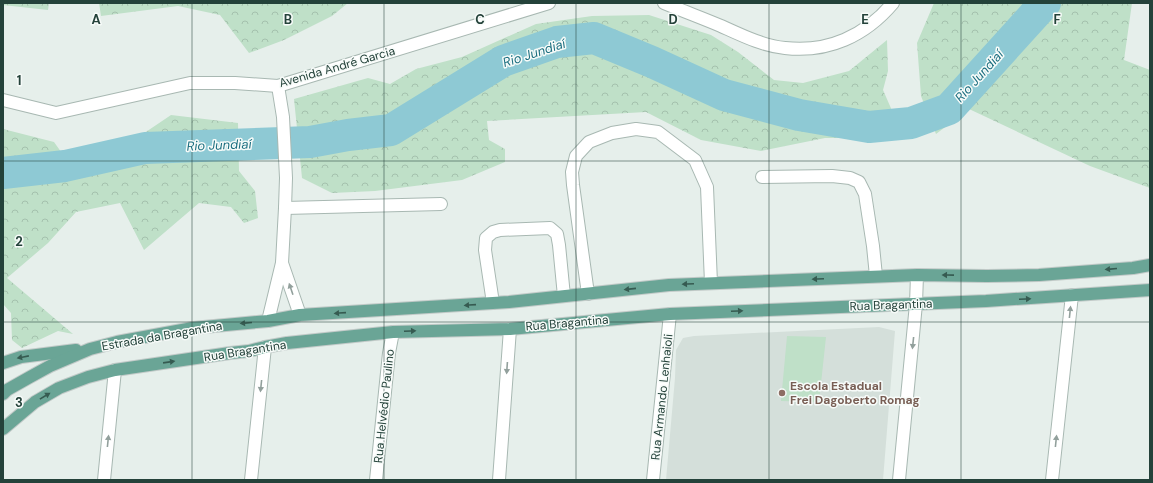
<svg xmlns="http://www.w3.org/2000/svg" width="1153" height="483" font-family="'DM Sans',sans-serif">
<defs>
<pattern id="forest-crowns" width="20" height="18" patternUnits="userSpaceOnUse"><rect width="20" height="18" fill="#bfe0c8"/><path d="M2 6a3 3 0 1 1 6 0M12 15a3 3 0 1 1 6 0" fill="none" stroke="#a4c1ad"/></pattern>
</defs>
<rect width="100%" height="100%" fill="#e6efeb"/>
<path fill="#d4dfda" d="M879,327L895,331L883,480H666L675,378L676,350L683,338L694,336Z"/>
<g fill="url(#forest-crowns)">
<path d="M3,3H49L48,10L3,5Z"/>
<path d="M99,3H348L332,16L284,40L249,53L220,15L178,6L101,16Z"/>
<path d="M934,3H1132L1124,60L1150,70V188L1090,166L969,109L936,134L921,96L917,43Z"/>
<path d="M649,15L711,35L738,52L774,80L803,83L849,71L887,40L888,71L883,90L904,138H825L761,151L701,140L646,112L487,121L489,140L505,149V162L462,180L375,191L332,193L302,178L294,99L368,78L390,84L416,69L462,57L536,24L592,16Z"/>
<path d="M171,115L238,123L239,171L255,191L258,218L244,223L231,207L199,203L144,250L120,203L76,212L48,243L7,278L73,334L58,331L22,348L12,340L11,313L3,304V129L54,142L79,177Z"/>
</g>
<path fill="#bfe0c8" d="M787,336L826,337L819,402L781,401Z"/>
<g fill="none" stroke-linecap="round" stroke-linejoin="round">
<path stroke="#8ec9d4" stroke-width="32" d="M3,173L65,166L145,148L310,142L348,135L391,130L503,61L557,42L594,38L652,62L724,95L799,115L869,127L911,123L949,109L1045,3"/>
<defs>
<g id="minor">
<path d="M664,3C683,11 702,18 721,26C741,35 763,46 785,48C828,53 865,36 893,3"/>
<path d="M3,100L56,113L190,83H235L278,86L549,3"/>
<path d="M762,177L832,176L850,178L859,182L865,194L873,246L876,276"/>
<path d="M285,208L441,204"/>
<path d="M282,263L300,315"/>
<path d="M588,294L573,185L572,172L576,156L589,142L612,133L636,129L658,132L695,160L707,187L711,283"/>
<path d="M493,303L485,250L486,238L493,232L500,230L550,228L557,234L559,245L564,296"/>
<path d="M268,321L282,263L285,208L286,178L283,117L278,86"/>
<path d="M104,480L115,370"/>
<path d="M251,480L265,347"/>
<path d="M376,480L389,353L393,332"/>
<path d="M499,480L510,329"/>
<path d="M653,480L670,314"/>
<path d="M899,480L916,304L917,275"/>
<path d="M1052,480L1072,295"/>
</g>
<g id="major">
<path d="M3,363L21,357L76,350"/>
<path d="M3,394L7,390L30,377L50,366L90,349L117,342L193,328L268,321L300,315L509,302L669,285L917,275L987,276L1039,275L1133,268L1150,265"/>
<path d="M3,429L35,402L59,388L88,377L115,370L230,353L249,351L265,347L287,343L393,332L510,329L670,314L986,301L1150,290"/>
</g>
</defs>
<use href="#minor" stroke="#a8b8b2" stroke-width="14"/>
<use href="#major" stroke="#c2cac8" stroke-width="14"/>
<use href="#minor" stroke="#fff" stroke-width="12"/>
<use href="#major" stroke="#6aa596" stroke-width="12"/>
</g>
<defs><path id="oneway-solid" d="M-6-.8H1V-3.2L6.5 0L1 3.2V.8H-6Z"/></defs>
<g fill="#365b51">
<use href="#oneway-solid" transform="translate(1111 269) rotate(175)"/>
<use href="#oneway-solid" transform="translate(948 275) rotate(-179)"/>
<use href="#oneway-solid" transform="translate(818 279) rotate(178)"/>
<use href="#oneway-solid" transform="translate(688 284) rotate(178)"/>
<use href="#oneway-solid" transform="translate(630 289) rotate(174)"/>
<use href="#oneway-solid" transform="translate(1025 299) rotate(-3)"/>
<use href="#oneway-solid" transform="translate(470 305) rotate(176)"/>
<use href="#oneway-solid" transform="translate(737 311) rotate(-2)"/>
<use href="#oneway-solid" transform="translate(340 313) rotate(176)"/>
<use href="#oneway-solid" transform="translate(246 323) rotate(175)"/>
<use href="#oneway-solid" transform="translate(410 331) rotate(-2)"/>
<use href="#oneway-solid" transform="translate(23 357) rotate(169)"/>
<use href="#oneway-solid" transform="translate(169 362) rotate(-8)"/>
<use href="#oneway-solid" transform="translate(45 396) rotate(-31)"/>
</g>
<g fill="#92a09c">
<use href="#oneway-solid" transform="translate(291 289) rotate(-109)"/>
<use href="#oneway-solid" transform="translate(1070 312) rotate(-84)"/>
<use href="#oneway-solid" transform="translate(913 343) rotate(96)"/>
<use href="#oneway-solid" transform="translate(507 368) rotate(94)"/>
<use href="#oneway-solid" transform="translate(261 386) rotate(96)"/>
<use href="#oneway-solid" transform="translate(108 441) rotate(-84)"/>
<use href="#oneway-solid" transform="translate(1056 441) rotate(-84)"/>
</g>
<path fill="none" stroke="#24423a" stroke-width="1" stroke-opacity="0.55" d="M192,3V480M384,3V480M576,3V480M769,3V480M961,3V480M3,161H1150M3,322H1150"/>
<circle fill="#8d6e63" stroke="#f7fbf9" stroke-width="1.5" cx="782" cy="393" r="4"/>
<g text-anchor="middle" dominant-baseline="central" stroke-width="3" stroke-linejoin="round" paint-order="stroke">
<g font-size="12" fill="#24423a" stroke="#f7fbf9">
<text transform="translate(337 67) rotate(-16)">Avenida André Garcia</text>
<text transform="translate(891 305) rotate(-2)">Rua Bragantina</text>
<text transform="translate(567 323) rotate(-5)">Rua Bragantina</text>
<text transform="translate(162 336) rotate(-10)">Estrada da Bragantina</text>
<text transform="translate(245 351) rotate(-9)">Rua Bragantina</text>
<text transform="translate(662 397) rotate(-84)">Rua Armando Lenhaioli</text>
<text transform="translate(384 406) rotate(-84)">Rua Helvédio Paulino</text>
</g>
<g font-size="12" font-weight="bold" fill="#785e54" stroke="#f7fbf9" text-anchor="start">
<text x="790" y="386">Escola Estadual<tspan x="790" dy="14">Frei Dagoberto Romag</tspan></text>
</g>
<g font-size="13" font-style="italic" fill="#1c6f80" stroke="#f7fbf9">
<text transform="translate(534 53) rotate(-18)">Rio Jundiaí</text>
<text transform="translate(979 76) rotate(-48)">Rio Jundiaí</text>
<text transform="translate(219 145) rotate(-2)">Rio Jundiaí</text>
</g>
</g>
<g font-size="13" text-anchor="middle" font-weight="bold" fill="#24423a" stroke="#f7fbf9" stroke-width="3" stroke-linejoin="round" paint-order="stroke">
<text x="96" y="24">A</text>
<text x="288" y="24">B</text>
<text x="480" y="24">C</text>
<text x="673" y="24">D</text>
<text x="865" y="24">E</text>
<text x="1057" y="24">F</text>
<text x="19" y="85">1</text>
<text x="19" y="246">2</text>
<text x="19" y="407">3</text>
</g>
<rect width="1153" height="483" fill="none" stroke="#24423a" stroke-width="8"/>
</svg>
